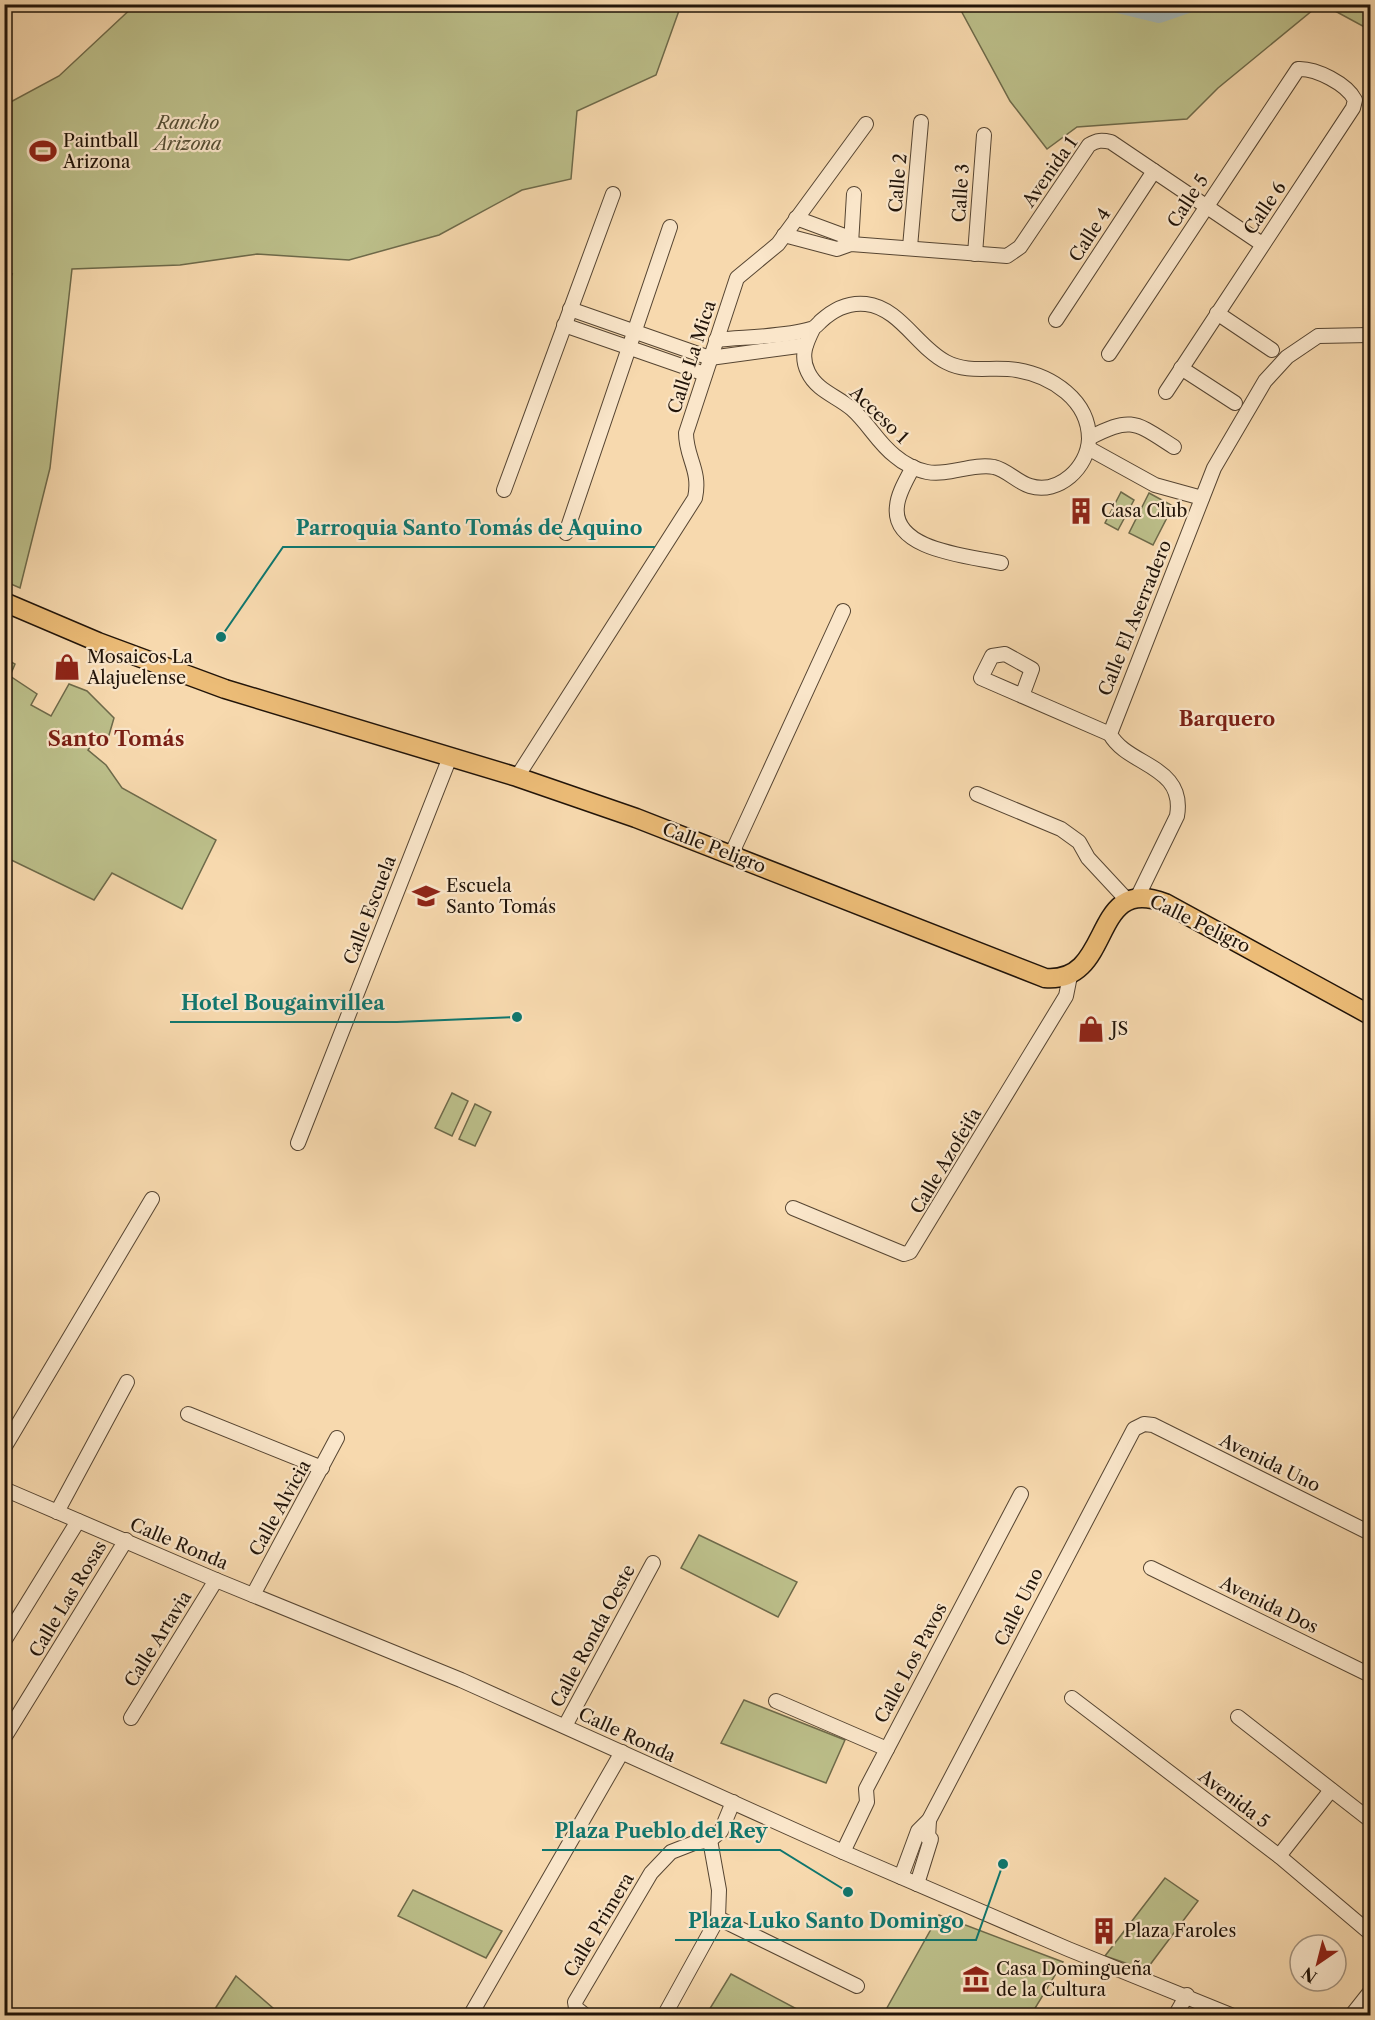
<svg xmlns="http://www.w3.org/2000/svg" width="1375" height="2020" font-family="'Libre Caslon Text',serif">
<rect width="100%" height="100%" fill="#f7d9ae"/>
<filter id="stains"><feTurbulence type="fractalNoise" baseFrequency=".00333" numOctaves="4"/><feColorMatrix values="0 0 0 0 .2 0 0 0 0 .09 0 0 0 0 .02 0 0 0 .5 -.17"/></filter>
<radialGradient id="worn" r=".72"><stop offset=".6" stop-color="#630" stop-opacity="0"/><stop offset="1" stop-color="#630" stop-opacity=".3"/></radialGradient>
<g fill="#bcbf8a" stroke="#6e6a4a" stroke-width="1.5">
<path d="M136,4L681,5L656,75L577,111L571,179L522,190L439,235L349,260L257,254L180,265L72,269L50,468L20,588L4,581V297L12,274L5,276V105L59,76Z"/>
<path d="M958,5H1319L1218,88L1187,119L1077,127L1047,149L1010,101Z"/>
<path d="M1324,5H1370V30Z"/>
<path d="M1121,492L1134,500L1118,530L1105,523Z"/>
<path d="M1149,493L1173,506L1153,545L1129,533Z"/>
<path d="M4,658L15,664L10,676L37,694L31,705L51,716L69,684L87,691L114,718L109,735L104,740L97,737L88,750L106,765L122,788L216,840L182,909L112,873L94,900L5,857Z"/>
<path d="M452,1093L468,1101L452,1136L435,1128Z"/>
<path d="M475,1104L491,1112L475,1146L459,1139Z"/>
<path d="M699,1535L797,1582L778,1617L681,1568Z"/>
<path d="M744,1700L845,1740L826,1783L721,1743Z"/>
<path d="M1165,1878L1198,1901L1146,1970L1105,1956Z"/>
<path d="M413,1890L502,1931L486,1958L398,1916Z"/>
<path d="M939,1915L1063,1962L1031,2015H883Z"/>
<path d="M731,1974L808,2015H706Z"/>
<path d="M236,1976L281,2015H211Z"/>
</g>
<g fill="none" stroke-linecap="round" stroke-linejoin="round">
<path stroke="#a3b7b6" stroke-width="18" d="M1118,4L1159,14L1188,4"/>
<defs>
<g id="minor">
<path d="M796,218L842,235L851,244"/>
<path d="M784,235L837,249L851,244L1007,256L1020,247L1089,145C1097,140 1102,140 1111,142L1262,244"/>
<path d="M851,244L854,194"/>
<path d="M910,247L921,122"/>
<path d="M975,254L984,135"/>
<path d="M570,309L710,358L806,345"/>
<path d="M1217,313L1272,350"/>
<path d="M1056,320L1154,171"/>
<path d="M564,325L705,374"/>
<path d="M716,340C744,337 785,337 811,329C815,328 818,324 821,321C834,309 848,302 866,304C900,308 917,347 946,362C969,374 992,366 1017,370C1052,376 1089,400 1089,439C1088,467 1059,495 1030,486C1017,482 1007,470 994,467C972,463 949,476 927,472C916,470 903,463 895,456C878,443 868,423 852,409C837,396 817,391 808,372C800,356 806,343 813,329"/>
<path d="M1109,354L1298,69C1316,68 1347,84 1355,100L1353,108L1166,392"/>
<path d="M1181,368L1235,403"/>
<path d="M1089,438C1132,416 1135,422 1174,447"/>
<path d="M1088,448L1155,485L1202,498"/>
<path d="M913,467C907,479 898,493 897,506C891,551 971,556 1001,563"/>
<path d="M504,490L613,194"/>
<path d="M566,533L670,227"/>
<path d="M1022,696L1032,669L1005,654L992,656L981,678L1110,734"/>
<path d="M517,777L695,498C701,470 686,458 686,433L737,278L778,244L866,124"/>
<path d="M977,794L1061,829L1079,842L1088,858L1127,900"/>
<path d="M731,855L843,611"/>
<path d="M1138,896L1177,816C1186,765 1127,766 1110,734L1214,468L1265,381L1287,357L1318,336L1370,335"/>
<path d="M298,1143L450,757"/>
<path d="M793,1208L904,1254L910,1252L1066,996L1070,976"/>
<path d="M188,1414L322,1468"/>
<path d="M4,1448L152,1199"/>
<path d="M4,1489L216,1580L461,1680L843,1852L1068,1949L1233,2016"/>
<path d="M57,1512L127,1382"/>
<path d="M1151,1568L1370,1675"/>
<path d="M253,1595L337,1438"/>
<path d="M4,1641L78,1521"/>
<path d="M1072,1698L1279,1856L1370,1933"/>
<path d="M776,1701L887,1749"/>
<path d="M1238,1717L1370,1820"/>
<path d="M131,1718L216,1580"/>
<path d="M565,1726L653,1563"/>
<path d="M4,1738L126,1540"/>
<path d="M843,1852L867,1802L866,1789L1021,1494"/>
<path d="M1279,1856L1331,1790"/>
<path d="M901,1877L918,1831L929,1820L1134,1429L1144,1424L1153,1425L1370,1533"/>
<path d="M917,1884L931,1839L928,1838L929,1820"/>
<path d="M718,1918L857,1986"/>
<path d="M470,2016L622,1752"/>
<path d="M586,2016L576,2008L575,2002L651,1873L671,1852L694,1843L710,1840L721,1831L733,1802"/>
<path d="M664,2016L718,1918L719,1890L710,1840"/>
<path d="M1175,2016L1187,1995"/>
<path d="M1351,2016L1370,1992"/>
</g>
<path id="major" d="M4,602L98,642L225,689L517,777L636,818L1045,978C1115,984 1089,873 1165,903L1370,1015"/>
</defs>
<use href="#minor" stroke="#564532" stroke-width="16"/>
<use href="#major" stroke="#211409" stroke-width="21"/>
<use href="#minor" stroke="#fae6ca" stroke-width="14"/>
<use href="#major" stroke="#ecbc77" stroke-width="18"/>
</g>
<defs>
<symbol id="stadium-bare" viewBox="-9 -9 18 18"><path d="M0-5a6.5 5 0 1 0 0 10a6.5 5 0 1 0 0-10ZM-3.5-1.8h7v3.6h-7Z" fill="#8f2418" stroke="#fae6ca" stroke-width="2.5" paint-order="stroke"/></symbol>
<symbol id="building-bare" viewBox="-9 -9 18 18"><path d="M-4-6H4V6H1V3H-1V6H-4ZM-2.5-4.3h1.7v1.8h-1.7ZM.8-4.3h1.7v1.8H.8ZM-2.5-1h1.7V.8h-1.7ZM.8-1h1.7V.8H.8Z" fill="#8f2418" stroke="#fae6ca" stroke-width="2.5" paint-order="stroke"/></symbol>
<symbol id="shop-bare" viewBox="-9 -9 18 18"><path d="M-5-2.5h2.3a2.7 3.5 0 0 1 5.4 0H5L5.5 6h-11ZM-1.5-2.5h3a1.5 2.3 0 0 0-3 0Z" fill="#8f2418" stroke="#fae6ca" stroke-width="2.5" paint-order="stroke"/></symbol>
<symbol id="school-bare" viewBox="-9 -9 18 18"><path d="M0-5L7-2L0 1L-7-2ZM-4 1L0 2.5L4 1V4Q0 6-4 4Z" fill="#8f2418" stroke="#fae6ca" stroke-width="2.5" paint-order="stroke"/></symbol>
<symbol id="museum-bare" viewBox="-9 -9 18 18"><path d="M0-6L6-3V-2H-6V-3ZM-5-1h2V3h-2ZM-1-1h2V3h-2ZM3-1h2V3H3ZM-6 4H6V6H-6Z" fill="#8f2418" stroke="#fae6ca" stroke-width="2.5" paint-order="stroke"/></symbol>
</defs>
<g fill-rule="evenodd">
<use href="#stadium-bare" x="24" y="132" width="38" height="38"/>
<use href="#building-bare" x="1062" y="492" width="38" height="38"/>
<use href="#shop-bare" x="48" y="648" width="38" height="38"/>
<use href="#school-bare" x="407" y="877" width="38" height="38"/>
<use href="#shop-bare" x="1072" y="1010" width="38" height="38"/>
<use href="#building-bare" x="1085" y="1912" width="38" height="38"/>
<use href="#museum-bare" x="957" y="1960" width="38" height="38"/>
</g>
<g text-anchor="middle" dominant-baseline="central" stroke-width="4.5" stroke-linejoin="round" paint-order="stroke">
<g font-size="18" font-style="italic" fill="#575036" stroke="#fae6ca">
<text x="188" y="123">Rancho<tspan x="188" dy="21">Arizona</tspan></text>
</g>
<g font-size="18" fill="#211409" stroke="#fae6ca" text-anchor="start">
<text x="63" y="141">Paintball<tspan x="63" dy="21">Arizona</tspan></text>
<text x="1101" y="511">Casa Club</text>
<text x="87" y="657">Mosaicos La<tspan x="87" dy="21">Alajuelense</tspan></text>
<text x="446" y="886">Escuela<tspan x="446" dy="21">Santo Tomás</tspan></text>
<text x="1111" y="1029">JS</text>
<text x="1124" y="1931">Plaza Faroles</text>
<text x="996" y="1969">Casa Domingueña<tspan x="996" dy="21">de la Cultura</tspan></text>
</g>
<g font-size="18" fill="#211409" stroke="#fae6ca">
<text transform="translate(1050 172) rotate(-55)">Avenida 1</text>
<text transform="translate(898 183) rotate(-85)">Calle 2</text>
<text transform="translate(961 193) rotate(-86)">Calle 3</text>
<text transform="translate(1188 201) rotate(-57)">Calle 5</text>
<text transform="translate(1265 208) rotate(-56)">Calle 6</text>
<text transform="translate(1090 235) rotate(-57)">Calle 4</text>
<text transform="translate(692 357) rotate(-72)">Calle La Mica</text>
<text transform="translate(879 415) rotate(44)">Acceso 1</text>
<text transform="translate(1135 618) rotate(-68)">Calle El Aserradero</text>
<text transform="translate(714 848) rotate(21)">Calle Peligro</text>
<text transform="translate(370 910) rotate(-69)">Calle Escuela</text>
<text transform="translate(1200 924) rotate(26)">Calle Peligro</text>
<text transform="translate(946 1161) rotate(-59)">Calle Azofeifa</text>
<text transform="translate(1270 1463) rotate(26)">Avenida Uno</text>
<text transform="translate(280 1508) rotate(-61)">Calle Alvicia</text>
<text transform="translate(179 1544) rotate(23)">Calle Ronda</text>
<text transform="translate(68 1599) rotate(-59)">Calle Las Rosas</text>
<text transform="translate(1269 1605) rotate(26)">Avenida Dos</text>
<text transform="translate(1019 1607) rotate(-63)">Calle Uno</text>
<text transform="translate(593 1636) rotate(-62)">Calle Ronda Oeste</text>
<text transform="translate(158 1639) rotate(-58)">Calle Artavia</text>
<text transform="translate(911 1663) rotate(-62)">Calle Los Pavos</text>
<text transform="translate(627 1735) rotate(25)">Calle Ronda</text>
<text transform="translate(1234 1799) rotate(37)">Avenida 5</text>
<text transform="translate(599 1925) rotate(-59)">Calle Primera</text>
</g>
<g font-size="20" font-weight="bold" fill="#7a1f14" stroke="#fae6ca">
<text x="1227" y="719">Barquero</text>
</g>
<g font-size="21" font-weight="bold" fill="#7a1f14" stroke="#fae6ca">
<text x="116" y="738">Santo Tomás</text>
</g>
</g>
<path fill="none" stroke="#0f766e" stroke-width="2" d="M221 637L283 547H655M517 1017L397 1022H170M848 1892L780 1850H542M1003 1864L976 1940H675"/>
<g fill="#0f766e" stroke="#fae6ca" stroke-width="2">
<circle cx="221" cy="637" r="6"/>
<circle cx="517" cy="1017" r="6"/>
<circle cx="848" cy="1892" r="6"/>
<circle cx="1003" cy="1864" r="6"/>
</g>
<g font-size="20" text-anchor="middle" font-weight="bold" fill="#0f766e" stroke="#fae6ca" stroke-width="4.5" stroke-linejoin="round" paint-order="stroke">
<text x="469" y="535">Parroquia Santo Tomás de Aquino</text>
<text x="283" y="1010">Hotel Bougainvillea</text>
<text x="661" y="1838">Plaza Pueblo del Rey</text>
<text x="826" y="1928">Plaza Luko Santo Domingo</text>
</g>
<rect width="1375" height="2020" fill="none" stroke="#f7d9ae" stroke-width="24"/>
<rect x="6" y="6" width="1363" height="2008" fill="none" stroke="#211409" stroke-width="3"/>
<rect x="12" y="12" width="1351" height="1996" fill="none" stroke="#211409" stroke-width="1.5"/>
<g transform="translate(1318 1963) rotate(215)"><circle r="28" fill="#fae6ca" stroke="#a3927d" stroke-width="1.5"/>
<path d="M0-4.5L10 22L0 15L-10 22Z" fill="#8f2418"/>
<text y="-9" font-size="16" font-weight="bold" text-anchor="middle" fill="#211409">N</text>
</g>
<rect width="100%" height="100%" filter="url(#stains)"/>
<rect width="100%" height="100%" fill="url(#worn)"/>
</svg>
